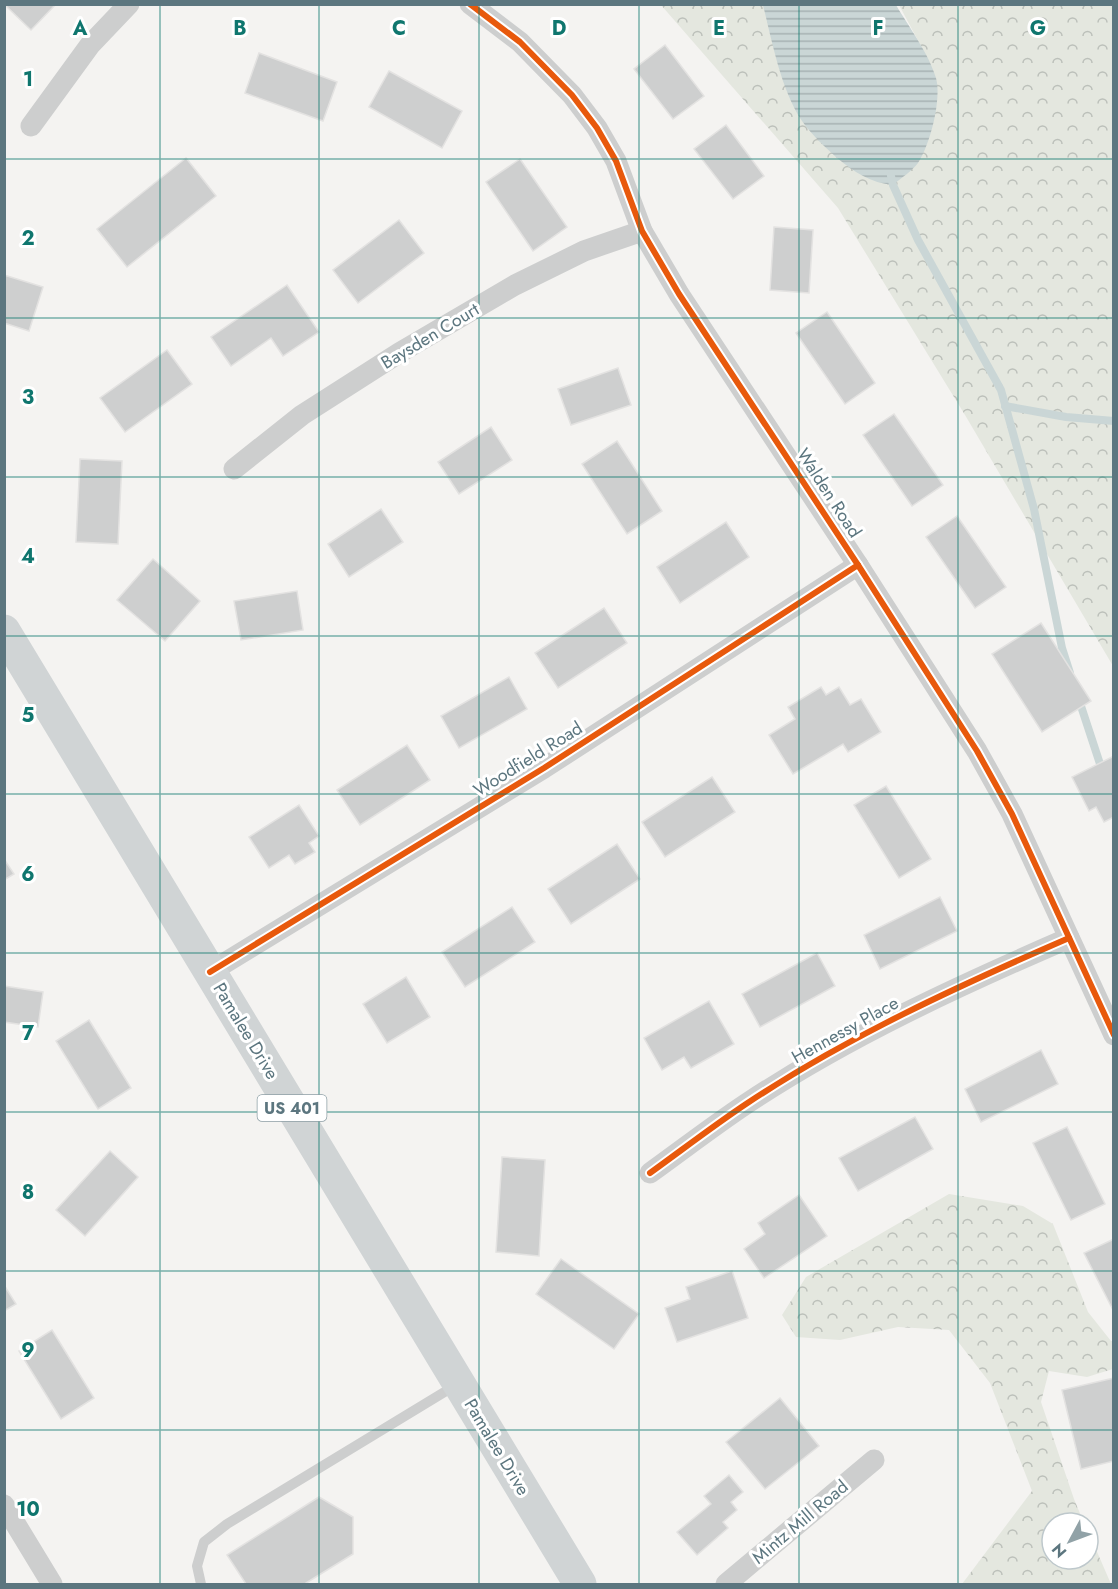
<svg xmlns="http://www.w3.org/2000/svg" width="1118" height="1589" font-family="Jost,sans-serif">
<defs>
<pattern id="forest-crowns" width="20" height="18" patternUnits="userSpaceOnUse" patternTransform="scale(1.5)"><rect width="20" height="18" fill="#e4e7df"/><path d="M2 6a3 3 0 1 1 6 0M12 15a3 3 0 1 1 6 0" fill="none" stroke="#bcc0ba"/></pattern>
<pattern id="water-rules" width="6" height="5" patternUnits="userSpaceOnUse" patternTransform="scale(1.5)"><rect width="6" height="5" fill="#cad6d6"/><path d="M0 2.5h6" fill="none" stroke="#a7b2b3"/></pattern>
</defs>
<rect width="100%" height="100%" fill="#f4f3f1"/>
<g fill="url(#forest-crowns)">
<path d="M661,5H764L922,48L899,5H1113V666L965,415L838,208Z"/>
<path d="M949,1194L1023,1206L1053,1224L1088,1312L1111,1341H1113V1369L1087,1377L1049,1371L1041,1402L1074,1499L1084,1523H1052V1559H1088V1531L1111,1584H962L1032,1491L990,1383L949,1330L898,1327L840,1340L796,1337L782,1315L806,1277Z"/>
</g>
<path fill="url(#water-rules)" d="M763,5H896C909,27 929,54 936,78C942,99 930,145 918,163C912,171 901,178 893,185C871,183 854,172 837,158C825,147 812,135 802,121C781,90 772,41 763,5Z"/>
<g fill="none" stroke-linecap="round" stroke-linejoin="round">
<g stroke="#cad6d6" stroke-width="8">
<path d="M891,176L893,185L918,240L1001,390L1034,509L1062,648L1070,673"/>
<path d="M1005,406L1066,417L1114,421"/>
<path d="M1078,697L1103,773"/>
</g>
</g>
<g fill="#cecfcf" stroke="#e3e2e1" stroke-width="1.5">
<path d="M4,4H56L31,30Z"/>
<path d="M665,45L704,96L673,119L634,69Z"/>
<path d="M259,53L337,82L323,121L245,93Z"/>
<path d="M389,71L462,111L442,148L369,107Z"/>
<path d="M726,125L764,176L733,199L694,149Z"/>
<path d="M186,158L216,196L127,267L97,229Z"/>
<path d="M520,159L567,227L533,251L486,182Z"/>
<path d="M399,220L424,253L358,303L333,270Z"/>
<path d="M774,227L813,230L809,293L770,290Z"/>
<path d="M4,275L43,287L29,331L4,323Z"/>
<path d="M287,285L319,332L283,356L271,338L231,366L211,337Z"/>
<path d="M827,312L875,383L845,404L796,333Z"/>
<path d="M167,350L192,384L125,432L100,398Z"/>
<path d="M618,368L631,405L571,425L558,389Z"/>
<path d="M894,414L943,485L912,506L863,435Z"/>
<path d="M491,427L512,460L459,494L438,462Z"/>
<path d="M617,441L662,511L627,534L582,464Z"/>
<path d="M80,459L122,461L118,544L76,542Z"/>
<path d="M381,509L403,542L349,577L328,544Z"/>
<path d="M957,516L1006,587L975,608L926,537Z"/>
<path d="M726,522L749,557L680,603L657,567Z"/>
<path d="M153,559L200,601L165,641L117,600Z"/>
<path d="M297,591L303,630L241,640L234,601Z"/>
<path d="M604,608L627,643L558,688L535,653Z"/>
<path d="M1041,623L1091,701L1042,732L992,654Z"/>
<path d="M509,677L527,709L459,748L441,716Z"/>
<path d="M821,687L826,695L839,687L850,705L861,699L881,732L848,752L843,744L793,774L769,735L795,719L788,707Z"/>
<path d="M407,745L430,780L360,825L337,790Z"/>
<path d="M1114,756V817L1104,822L1096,807L1089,811L1072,777Z"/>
<path d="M712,777L735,812L665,857L642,822Z"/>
<path d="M886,786L931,859L899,878L854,805Z"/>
<path d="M299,805L319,836L309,843L315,852L295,864L289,855L269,868L249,837Z"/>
<path d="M617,844L640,879L571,924L548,889Z"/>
<path d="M4,859L14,874L4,880Z"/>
<path d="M940,897L957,931L880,969L864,935Z"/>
<path d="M512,907L535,942L465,987L442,952Z"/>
<path d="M817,953L835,986L760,1027L742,994Z"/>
<path d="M406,977L430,1017L387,1043L363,1004Z"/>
<path d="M4,986L43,992L38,1027L4,1022Z"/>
<path d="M709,1001L734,1044L691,1068L684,1057L662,1070L644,1038Z"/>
<path d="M89,1020L131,1088L98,1109L56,1041Z"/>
<path d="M1041,1050L1058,1084L981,1122L965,1089Z"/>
<path d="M915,1117L933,1149L858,1191L839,1158Z"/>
<path d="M1067,1127L1105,1204L1071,1220L1033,1143Z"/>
<path d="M110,1151L138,1177L85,1236L56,1210Z"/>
<path d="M502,1157L545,1160L539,1256L496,1252Z"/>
<path d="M799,1195L827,1236L764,1278L744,1249L765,1234L758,1223Z"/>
<path d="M1114,1239V1312L1084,1253Z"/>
<path d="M561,1259L639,1314L614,1349L536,1294Z"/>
<path d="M732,1271L748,1318L677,1342L665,1308L690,1299L686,1287Z"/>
<path d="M4,1285L16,1304L4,1311Z"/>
<path d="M52,1330L94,1398L61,1419L19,1351Z"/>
<path d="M1114,1378V1461L1081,1469L1062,1390Z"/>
<path d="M780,1398L819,1446L765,1489L726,1442Z"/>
<path d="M729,1475L743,1492L731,1502L737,1510L723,1522L728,1528L697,1555L677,1532L711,1504L704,1496Z"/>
<path d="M319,1497L353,1517V1554L306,1583V1584H246L227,1555Z"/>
</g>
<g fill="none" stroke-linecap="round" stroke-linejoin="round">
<path stroke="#cdcece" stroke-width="10" d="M201,1584L197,1566L204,1542L227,1524L456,1385"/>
<g stroke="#cdcece" stroke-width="21">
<path d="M470,4L520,42L572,95L597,128L616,161L642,231L679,294L858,565L977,751L1012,814L1114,1035"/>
<path d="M31,126L90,45L129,4"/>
<path d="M234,469L302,415L399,353L515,285L584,251L642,231"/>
<path d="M210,972L544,768L858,565"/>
<path d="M650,1173C682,1150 713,1126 746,1104C847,1037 958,986 1069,938"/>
<path d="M4,1505L52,1584"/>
<path d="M726,1584L874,1460"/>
</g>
<path stroke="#d0d4d5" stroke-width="33" d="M4,631L580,1584"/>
<defs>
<g id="cycleway">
<path d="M470,4L520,42L572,95L597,128L616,161L642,231L679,294L858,565L977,751L1012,814L1114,1035"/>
<path d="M210,972L544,768L858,565"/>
<path d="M650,1173C682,1150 713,1126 746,1104C847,1037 958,986 1069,938"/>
</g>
</defs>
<use href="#cycleway" stroke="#fff" stroke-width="10"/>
<use href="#cycleway" stroke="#e8590c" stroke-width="6"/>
</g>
<path fill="none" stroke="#0f766e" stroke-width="1.5" stroke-opacity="0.55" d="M160,4V1584M319,4V1584M479,4V1584M639,4V1584M799,4V1584M958,4V1584M4,159H1114M4,318H1114M4,477H1114M4,636H1114M4,794H1114M4,953H1114M4,1112H1114M4,1271H1114M4,1430H1114"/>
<g text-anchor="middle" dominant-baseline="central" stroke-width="6" stroke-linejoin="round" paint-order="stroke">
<rect fill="#fff" stroke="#8d9fa5" stroke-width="1.5" x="257.5" y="1095" width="69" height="26" rx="4.5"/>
<g font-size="16" font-weight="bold" fill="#5c767f">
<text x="292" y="1108">US 401</text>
</g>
<g font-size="18" fill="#5c767f" stroke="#fff">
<text transform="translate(430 336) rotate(-31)">Baysden Court</text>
<text transform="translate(829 493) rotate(57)">Walden Road</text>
<text transform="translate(528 759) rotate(-32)">Woodfield Road</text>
<text transform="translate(845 1030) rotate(-29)">Hennessy Place</text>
<text transform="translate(246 1031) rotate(59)">Pamalee Drive</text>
<text transform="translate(497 1447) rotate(59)">Pamalee Drive</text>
<text transform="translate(800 1522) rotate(-40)">Mintz Mill Road</text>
</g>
</g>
<g font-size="20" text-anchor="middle" font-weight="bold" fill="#0f766e" stroke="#fff" stroke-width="6" stroke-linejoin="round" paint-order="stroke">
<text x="80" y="35">A</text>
<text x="240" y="35">B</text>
<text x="399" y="35">C</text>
<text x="559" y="35">D</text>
<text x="719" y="35">E</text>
<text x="878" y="35">F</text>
<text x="1038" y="35">G</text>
<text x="28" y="86">1</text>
<text x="28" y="245">2</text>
<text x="28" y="404">3</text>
<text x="28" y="563">4</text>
<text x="28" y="722">5</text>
<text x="28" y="881">6</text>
<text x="28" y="1040">7</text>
<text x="28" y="1199">8</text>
<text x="28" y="1357">9</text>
<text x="28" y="1516">10</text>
</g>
<rect width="1118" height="1589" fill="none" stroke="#5c767f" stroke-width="12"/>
<g transform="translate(1070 1541) rotate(229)"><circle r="28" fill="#ffffff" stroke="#bec8cc" stroke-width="1.5"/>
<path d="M0-4.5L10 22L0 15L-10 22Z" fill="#91a2a7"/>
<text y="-9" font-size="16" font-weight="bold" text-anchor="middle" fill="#5c767f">N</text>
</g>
</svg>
